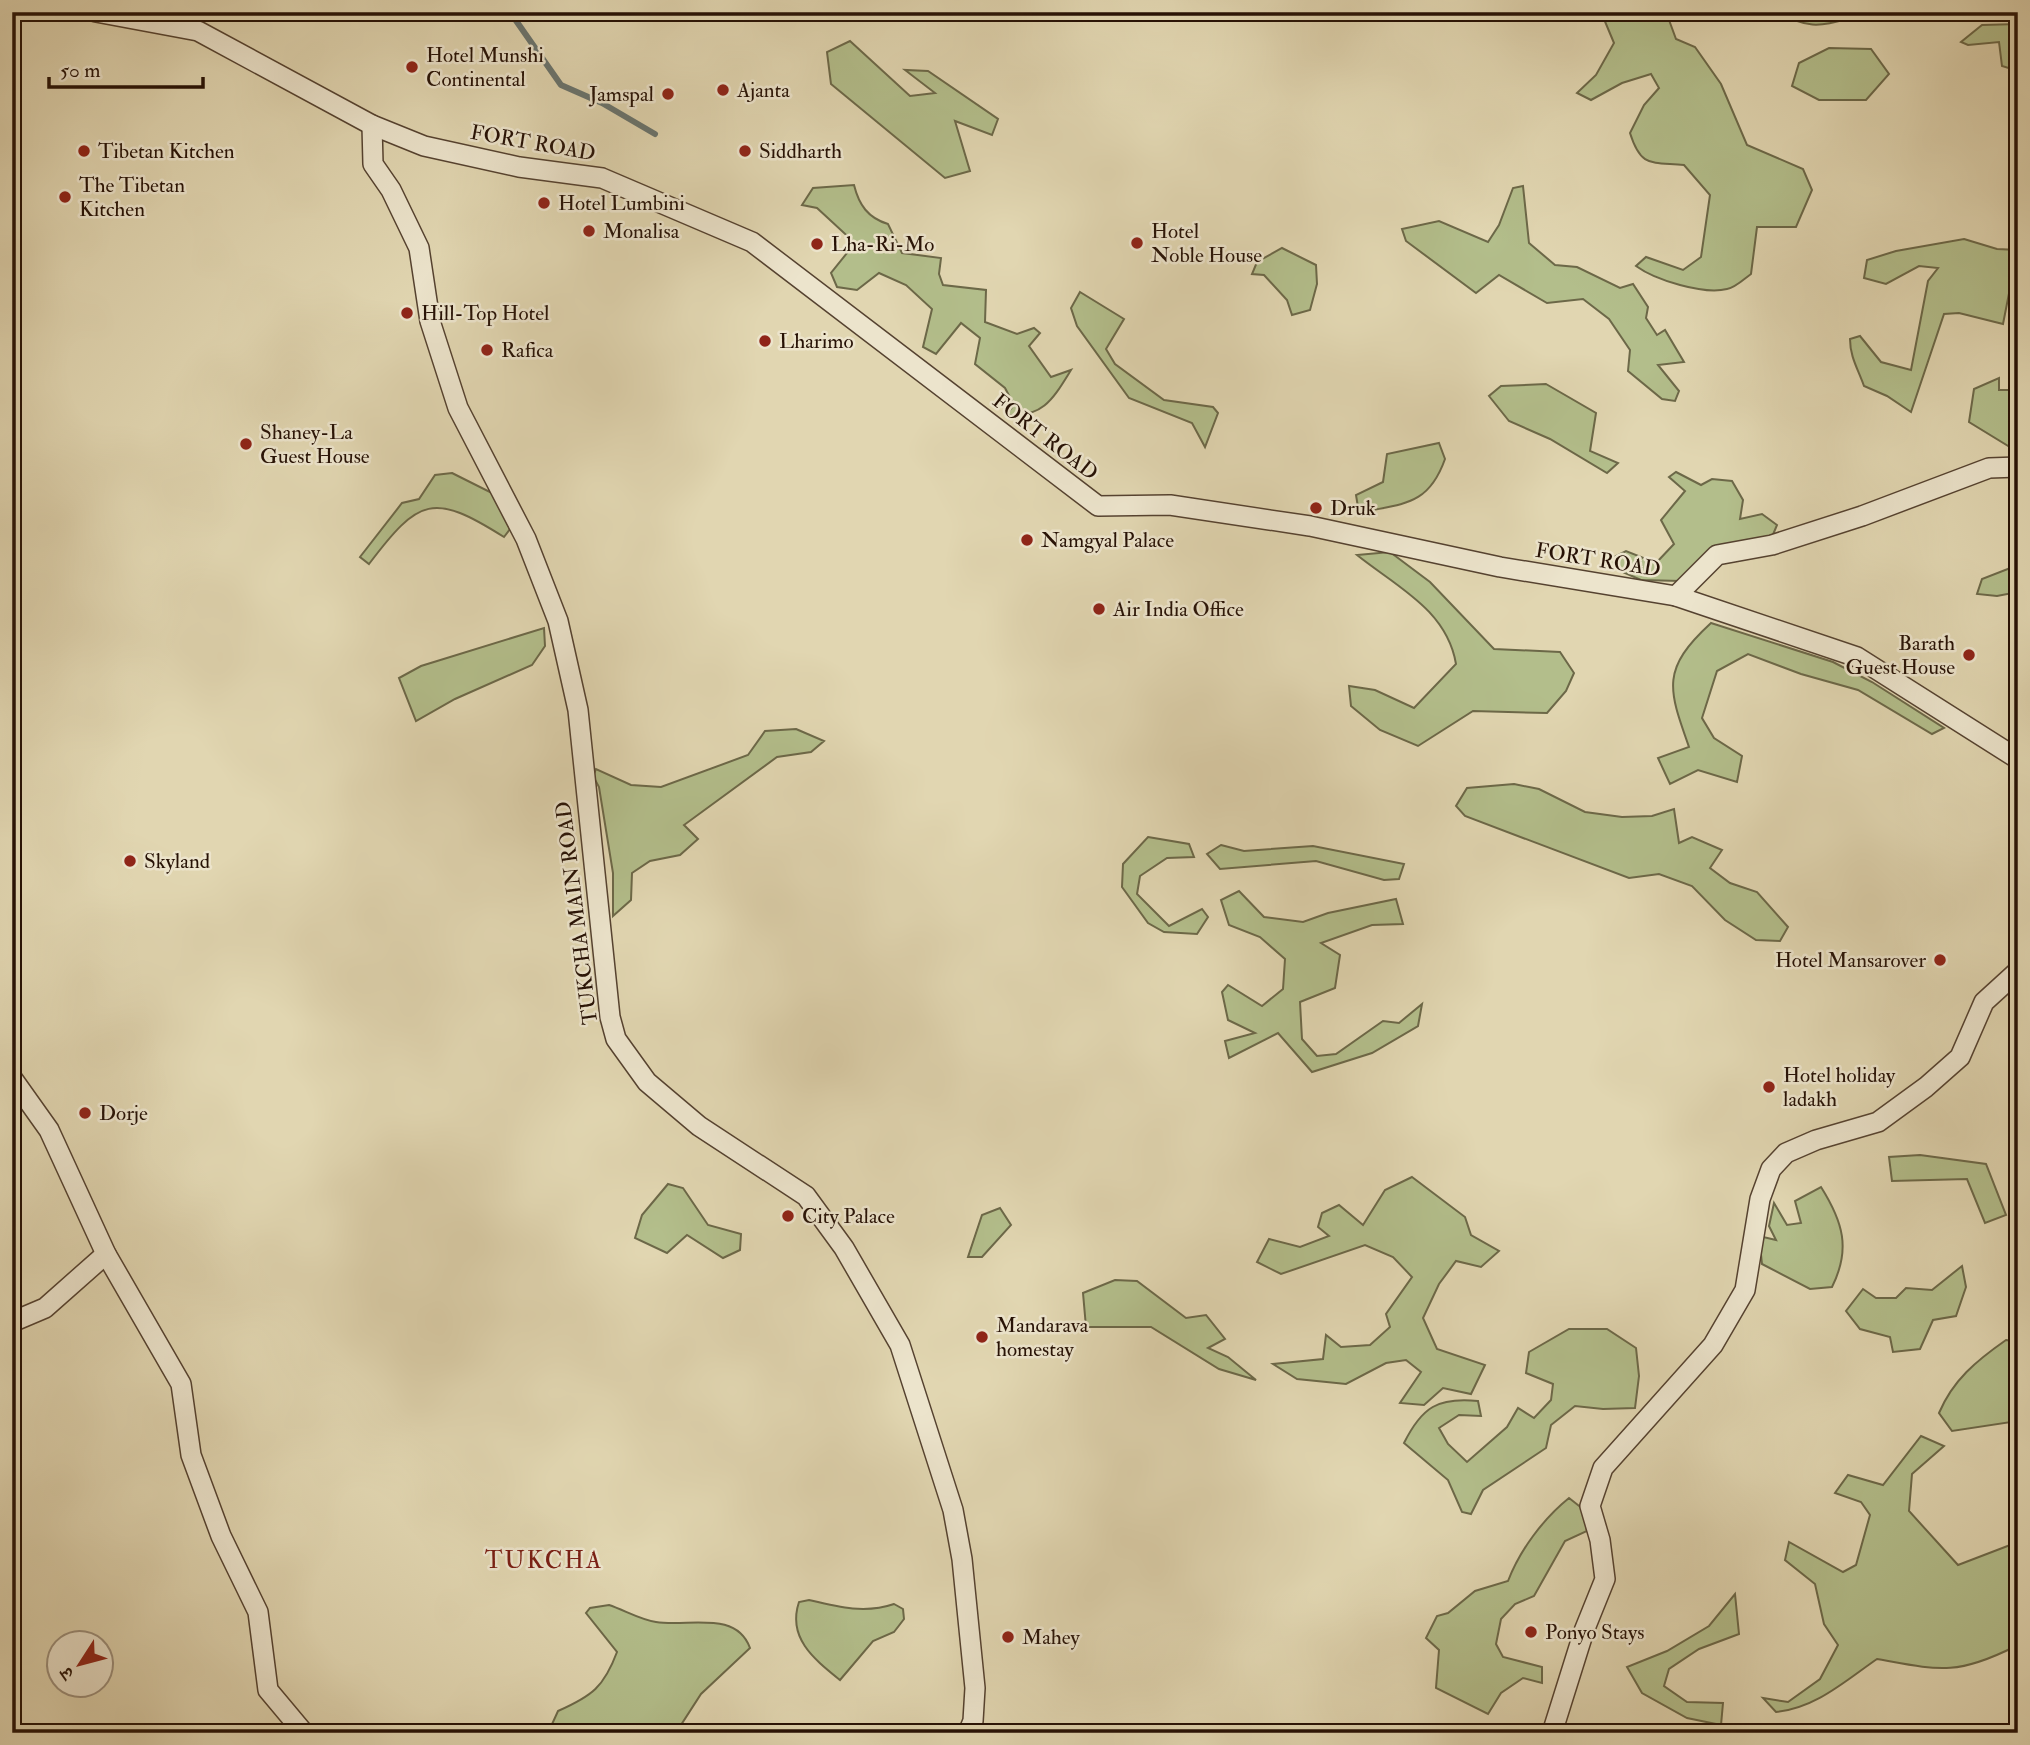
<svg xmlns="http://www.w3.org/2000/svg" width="2030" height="1745" font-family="'IM FELL Double Pica','Noto Serif Devanagari',serif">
<rect width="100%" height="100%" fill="#e1d6b1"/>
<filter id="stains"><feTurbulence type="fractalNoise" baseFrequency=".00286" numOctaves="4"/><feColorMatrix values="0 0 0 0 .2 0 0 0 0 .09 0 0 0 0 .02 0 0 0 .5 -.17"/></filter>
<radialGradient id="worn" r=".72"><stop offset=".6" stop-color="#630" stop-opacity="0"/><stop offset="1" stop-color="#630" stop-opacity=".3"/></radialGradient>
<g fill="#b3be8b" stroke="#6c6848" stroke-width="2">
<path d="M1601,12H1675L1669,20L1676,39L1695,47L1721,84L1747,145L1803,169L1812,190L1796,227H1757L1751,274C1744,279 1735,288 1727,289C1704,295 1655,280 1636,266L1646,257L1683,270L1701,257L1710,195L1684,165C1651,162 1641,168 1630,133L1644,105L1659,88L1651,74L1622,83L1591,100L1577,93L1596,75L1614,43Z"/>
<path d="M1781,12H1838L1846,19C1821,27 1803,28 1781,12Z"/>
<path d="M2018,24V71L2002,66L1999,42L1968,45L1961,42L1982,25Z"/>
<path d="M850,41L910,96L935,93L905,70L928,71L998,119L992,135L955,121L970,171L945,178L831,84L827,52Z"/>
<path d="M1829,48L1871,49L1889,74L1866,100H1819L1792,86L1799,63Z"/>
<path d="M854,185C859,205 868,218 888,224L902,253L941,258L939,274L943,285L986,290L985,322L1017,334L1034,328L1040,333L1029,346L1051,377L1071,370C1053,399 1043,418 1006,415L1014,405L1005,388L975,364L980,338L961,323L936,354L923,347L932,309L906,285L879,273L857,290L837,287L831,273L855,243L817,208L802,205L813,188Z"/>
<path d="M1523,186L1529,243L1555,265L1577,267L1620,288L1633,284L1648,307L1646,318L1657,335L1665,330L1684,362L1658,365L1679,391L1675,401L1662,399L1628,371L1630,350L1609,319L1583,299L1547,303L1499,275L1476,293L1406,241L1402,229L1439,221L1488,242L1499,225L1513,188Z"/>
<path d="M1964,239L1997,249L2018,250V271L2013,273L2003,324L1959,313L1944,314L1911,412L1887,396L1864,386C1858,369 1850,357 1850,339L1860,336L1881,362L1911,370L1928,281L1938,268L1919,266L1886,284L1864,278L1867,260L1896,251Z"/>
<path d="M1282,248L1316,265L1317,284L1310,310L1292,315L1287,300L1264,275L1252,274L1257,262Z"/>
<path d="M1080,292L1124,319L1106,349L1115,364L1164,400L1213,407L1218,413L1205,447L1192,423L1129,398L1077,326L1071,308Z"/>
<path d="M1999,378V390H2018V452L1969,422L1974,389Z"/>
<path d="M1546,384L1596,413L1590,451L1618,463L1607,473L1550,439L1509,421L1489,396L1501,386Z"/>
<path d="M1439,443L1445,459C1428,507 1402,503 1359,513L1356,495L1383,482L1387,454Z"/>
<path d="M1676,472L1701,485L1712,479L1732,481L1743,500L1740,519L1762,514L1777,525L1772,537L1681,581L1641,580L1602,563L1626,551L1656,563L1674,544L1661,520L1685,491L1669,477Z"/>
<path d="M452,473L492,493L510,529L504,537C433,492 419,498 369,564L360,557L402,503L419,499L435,475Z"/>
<path d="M1390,552L1430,582L1494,649L1560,652L1574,673L1566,691L1547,713L1473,711L1418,746L1380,730L1351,706L1349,686L1375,690L1414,708L1456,664C1447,610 1397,587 1357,555Z"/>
<path d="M2018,565V592L1997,596L1977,594L1982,579Z"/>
<path d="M1711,623L1833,662L1872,682L1944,728L1932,734L1858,690L1801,674L1748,654L1717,671L1702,718L1714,738L1742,756L1737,782L1698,770L1670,784L1658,758L1689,747C1668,688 1661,669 1711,623Z"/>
<path d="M544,628L545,646L532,665L455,699L416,721L399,678L421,666Z"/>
<path d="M796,729L824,741L811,752L777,757L684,825L698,839L680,855L650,861L632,873L631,900L613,916V873L599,787L593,776L596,769L631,785L661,787L748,755L765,731Z"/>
<path d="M1514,784L1539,789L1585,812L1622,817L1652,816L1674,809L1679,843L1692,837L1722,850L1710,868L1730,883L1757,892L1788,927L1780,941L1756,940L1725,920L1692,886L1659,874L1629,878L1465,816L1456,806L1467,788Z"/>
<path d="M1148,837L1189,844L1194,857L1167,858L1140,876L1137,894L1169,926L1202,909L1208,917L1197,934L1164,932L1148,923L1122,887L1123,864Z"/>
<path d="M1221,845L1244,851L1313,846L1404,864L1399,879L1384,880L1316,861L1220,869L1207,854Z"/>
<path d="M1239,891L1264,917L1303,922L1328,913L1396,899L1403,924L1372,925L1321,943L1340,955L1335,988L1300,1002L1302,1039L1317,1056L1336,1054L1383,1021L1399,1023L1422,1004L1418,1026L1372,1053L1312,1072L1278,1033L1229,1058L1225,1041L1255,1033L1228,1020L1222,992L1228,985L1262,1006L1283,989L1285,959L1260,937L1229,925L1221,900Z"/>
<path d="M1920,1155L1986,1164L2006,1215L1985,1223L1967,1179L1892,1181L1889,1157Z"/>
<path d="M1412,1177L1465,1217L1471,1235L1499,1251L1481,1267L1456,1261L1439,1284L1423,1318L1437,1349L1485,1365L1471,1394L1443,1388L1424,1405L1400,1403L1421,1372L1406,1360L1386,1363L1346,1384L1297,1379L1273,1364L1323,1359L1326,1335L1341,1347L1370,1345L1390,1327L1386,1314L1412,1277L1393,1257L1365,1245L1281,1274L1257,1262L1269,1239L1300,1247L1329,1236L1318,1227L1322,1213L1339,1205L1363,1225L1385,1190Z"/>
<path d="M668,1184L683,1188L708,1225L741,1234L740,1250L723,1258L687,1235L667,1253L635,1238L642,1215Z"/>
<path d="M1821,1187C1843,1222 1851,1249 1832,1287L1810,1289L1762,1264L1759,1236L1776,1240L1769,1226L1774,1203L1787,1225L1801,1223L1795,1201Z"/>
<path d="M1000,1208L1011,1225L982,1257H968L982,1215Z"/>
<path d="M1962,1266L1966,1287L1956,1316L1933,1320L1920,1349L1893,1352L1890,1337L1860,1329L1846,1311L1863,1289L1876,1298H1896L1906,1288L1932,1290Z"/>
<path d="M1115,1280L1137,1281L1186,1318L1206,1315L1225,1339L1208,1348L1228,1357L1256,1380L1219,1369L1151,1327H1086L1083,1293Z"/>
<path d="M1569,1329H1607L1636,1348L1639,1376L1635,1408L1603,1409L1575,1406L1551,1425L1546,1448L1483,1490L1471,1514L1462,1512L1448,1480L1404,1443C1422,1407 1438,1397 1478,1401L1481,1416L1459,1415L1439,1428L1448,1444L1467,1462L1507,1427L1518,1408L1534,1418L1551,1400L1553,1384L1526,1373L1529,1352Z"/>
<path d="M2006,1340L2018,1342V1421L1952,1431L1939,1413C1953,1380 1976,1361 2006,1340Z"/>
<path d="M1921,1436L1944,1446L1912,1474L1909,1511L1958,1565L2018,1542V1615L2010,1628L2014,1647C1956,1676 1938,1670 1877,1659C1845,1681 1816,1708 1776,1712L1763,1698L1788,1702L1820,1679L1838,1645L1824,1624L1815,1584L1785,1560L1789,1542L1843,1572L1856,1565L1870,1515L1861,1502L1835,1493L1848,1475L1883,1485Z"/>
<path d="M1569,1498L1583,1509L1587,1531L1565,1541L1534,1596L1515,1604L1501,1619L1496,1644L1503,1657L1542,1667V1683L1523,1678L1501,1693L1488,1714L1436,1688L1439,1650L1426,1638L1437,1616L1448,1613L1475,1591L1508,1581C1520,1550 1543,1519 1569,1498Z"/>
<path d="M1735,1594L1739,1634L1699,1649L1669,1669L1664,1686L1687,1702L1723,1703L1721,1725L1687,1718L1642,1693L1627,1667L1667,1651L1709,1626Z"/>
<path d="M809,1600C838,1607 865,1614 894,1604L903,1609L904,1619L894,1632L873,1641L840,1680C814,1659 787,1638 799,1602Z"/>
<path d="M609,1605C624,1610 641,1620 656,1622C689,1627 736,1610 750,1648L701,1694L681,1725L688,1733H548L558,1711C592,1696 604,1687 617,1652L586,1613L590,1608Z"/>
</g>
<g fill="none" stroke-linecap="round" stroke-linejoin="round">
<path stroke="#6a756f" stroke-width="6" d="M510,12L561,85L602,103L655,134"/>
<defs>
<g id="minor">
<path d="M96,12L198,31L372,125L424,146L519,167L602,178L752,242L1098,506L1170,505L1310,526L1500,567L1676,596L1857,657L2018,759"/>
<path d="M372,125L373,164L391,190L419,248L430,321L458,408L526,539L558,621L578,710L610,1017L616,1039L647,1082L699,1126L806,1196L844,1248L900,1345L953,1510L962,1559L975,1688L973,1721L968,1733"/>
<path d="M1676,596L1717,555L1772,545L1862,516L1989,468L2018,467"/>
<path d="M12,1078L49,1130L106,1254L181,1384L191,1455L221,1536L258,1612L268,1690L304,1733"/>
<path d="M12,1322L45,1308L106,1254"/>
<path d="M1552,1733L1584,1631L1605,1579L1600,1540L1590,1506L1603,1468L1713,1345L1745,1290L1760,1199L1771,1169L1786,1153L1816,1140L1878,1122L1926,1087L1960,1057L1984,1002L2018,971"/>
</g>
</defs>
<use href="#minor" stroke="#554230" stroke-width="22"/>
<use href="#minor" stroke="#ece4cc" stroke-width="19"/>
</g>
<g fill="#8f2418" stroke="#ece4cc" stroke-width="2.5">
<circle cx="412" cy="67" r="7"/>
<circle cx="723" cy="90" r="7"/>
<circle cx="668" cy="94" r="7"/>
<circle cx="84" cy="151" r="7"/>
<circle cx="745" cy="151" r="7"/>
<circle cx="65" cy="197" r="7"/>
<circle cx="544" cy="203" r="7"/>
<circle cx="589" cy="231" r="7"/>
<circle cx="1137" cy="243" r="7"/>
<circle cx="817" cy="244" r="7"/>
<circle cx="407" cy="313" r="7"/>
<circle cx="765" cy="341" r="7"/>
<circle cx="487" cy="350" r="7"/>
<circle cx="246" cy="444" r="7"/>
<circle cx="1316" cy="508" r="7"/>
<circle cx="1027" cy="540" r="7"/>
<circle cx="1099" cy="609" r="7"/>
<circle cx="1969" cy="655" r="7"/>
<circle cx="130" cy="861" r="7"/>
<circle cx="1940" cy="960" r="7"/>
<circle cx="1769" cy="1087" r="7"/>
<circle cx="85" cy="1113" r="7"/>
<circle cx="788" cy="1216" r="7"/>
<circle cx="982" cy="1337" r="7"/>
<circle cx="1531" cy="1632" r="7"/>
<circle cx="1008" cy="1637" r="7"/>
</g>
<g text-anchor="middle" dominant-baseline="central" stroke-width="5" stroke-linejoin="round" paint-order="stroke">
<g font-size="21" fill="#261105" stroke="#ece4cc" text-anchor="start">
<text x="426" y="55">Hotel Munshi<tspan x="426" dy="24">Continental</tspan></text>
<text x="737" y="90">Ajanta</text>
<text x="654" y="94" text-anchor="end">Jamspal</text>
<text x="98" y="151">Tibetan Kitchen</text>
<text x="759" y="151">Siddharth</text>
<text x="79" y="185">The Tibetan<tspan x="79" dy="24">Kitchen</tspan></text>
<text x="558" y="203">Hotel Lumbini</text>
<text x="603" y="231">Monalisa</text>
<text x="1151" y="231">Hotel<tspan x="1151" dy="24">Noble House</tspan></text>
<text x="831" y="244">Lha-Ri-Mo</text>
<text x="421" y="313">Hill-Top Hotel</text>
<text x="779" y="341">Lharimo</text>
<text x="501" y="350">Rafica</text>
<text x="260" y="432">Shaney-La<tspan x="260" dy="24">Guest House</tspan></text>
<text x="1330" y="508">Druk</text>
<text x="1041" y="540">Namgyal Palace</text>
<text x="1113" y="609">Air India Office</text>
<text x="1955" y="643" text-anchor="end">Barath<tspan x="1955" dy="24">Guest House</tspan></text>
<text x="144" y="861">Skyland</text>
<text x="1926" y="960" text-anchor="end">Hotel Mansarover</text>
<text x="1783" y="1075">Hotel holiday<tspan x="1783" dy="24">ladakh</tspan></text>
<text x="99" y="1113">Dorje</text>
<text x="802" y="1216">City Palace</text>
<text x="996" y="1325">Mandarava<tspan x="996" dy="24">homestay</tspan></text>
<text x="1545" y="1632">Ponyo Stays</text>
<text x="1022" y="1637">Mahey</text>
</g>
<g font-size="21" fill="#261105" stroke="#ece4cc">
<text transform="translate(533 143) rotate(10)">FORT ROAD</text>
<text transform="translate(1045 437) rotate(38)">FORT ROAD</text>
<text transform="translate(1598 560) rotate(9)">FORT ROAD</text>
<text transform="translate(577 913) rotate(-97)">TUKCHA MAIN ROAD</text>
</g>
<g font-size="24" letter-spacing="2" fill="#7a1f14" stroke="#ece4cc">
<text x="544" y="1560">TUKCHA</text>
</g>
</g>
<rect width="2030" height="1745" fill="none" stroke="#e1d6b1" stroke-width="42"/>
<rect x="14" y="14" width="2002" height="1717" fill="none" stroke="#261105" stroke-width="3.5"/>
<rect x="21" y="21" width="1988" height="1703" fill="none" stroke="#261105" stroke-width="2"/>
<g transform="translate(80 1664) rotate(234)"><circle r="33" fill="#ece4cc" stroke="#9d907c" stroke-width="2"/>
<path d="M0-5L12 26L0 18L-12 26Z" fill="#8f2418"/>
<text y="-10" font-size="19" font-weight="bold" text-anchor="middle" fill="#261105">उ</text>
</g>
<path d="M49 77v10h154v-10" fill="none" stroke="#261105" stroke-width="3.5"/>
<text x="60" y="77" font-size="21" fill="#261105" stroke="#ece4cc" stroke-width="5" paint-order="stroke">50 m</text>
<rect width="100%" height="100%" filter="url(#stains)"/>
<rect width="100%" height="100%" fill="url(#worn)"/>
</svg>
